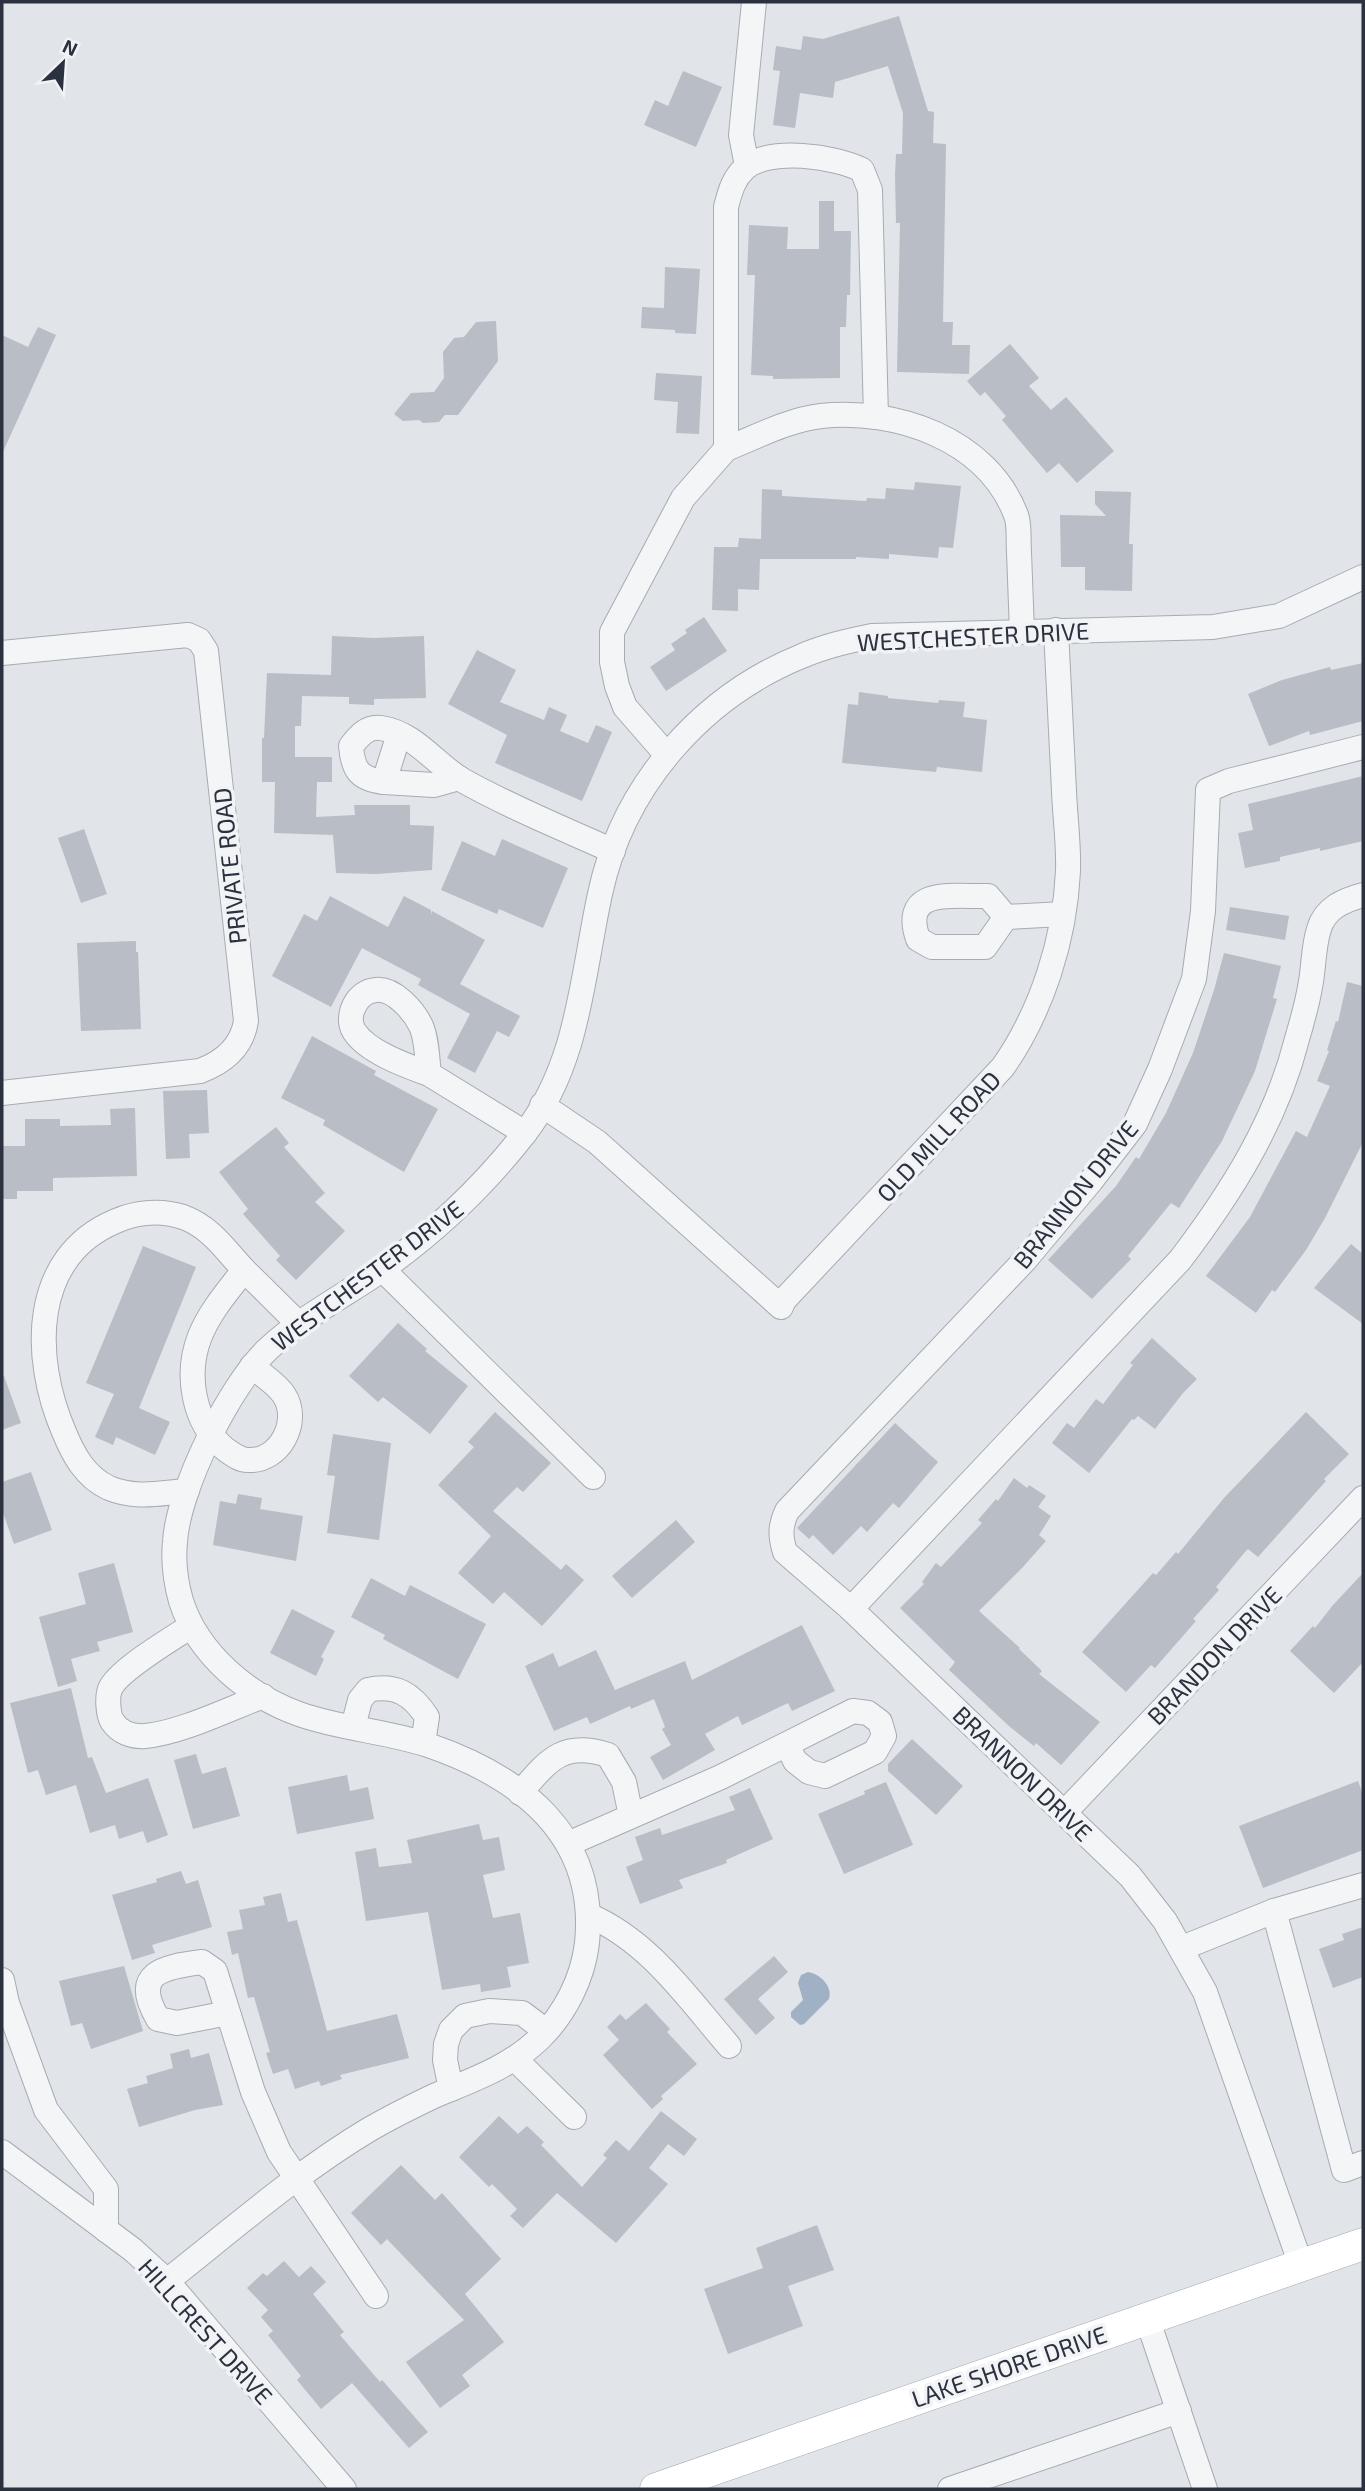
<svg xmlns="http://www.w3.org/2000/svg" width="1365" height="2491" font-family="'Exo 2',sans-serif">
<rect width="100%" height="100%" fill="#e1e4e8"/>
<path fill="#a0b0c5" d="M808,1972C820,1974 833,1986 829,1999L804,2024L800,2025L791,2017V2012L803,2000L798,1983L801,1975Z"/>
<g fill="#b9bdc5">
<path d="M899,16L928,111L934,112L933,143L946,144L943,322H953L952,345H970L969,374L897,372L900,223H896L895,175L896,154H902L903,113L888,66L835,82L833,98L800,93L795,128L773,125L780,71L773,70L776,46L801,50L803,36L823,39Z"/>
<path d="M683,71L722,87L696,147L644,125L655,100L668,106Z"/>
<path d="M819,201H834V231H851L850,295H847L846,327H840V378L773,379V376L751,375L755,275H747L749,225L788,227L787,249H819Z"/>
<path d="M665,267L700,269L696,334L675,333V330L641,328L642,307L664,308Z"/>
<path d="M496,321L498,361L458,415H445L439,422L423,423L419,420L403,421L394,414L411,393L434,392L444,378L443,352L454,338L464,337L476,322Z"/>
<path d="M38,327L56,335L2,454V335L28,347Z"/>
<path d="M1010,344L1039,378L1029,386L1051,410L1066,397L1114,451L1077,483L1059,463L1047,473L1002,420L1006,416L985,392L980,396L967,381Z"/>
<path d="M656,373L702,376L699,434L676,433L678,402L654,400Z"/>
<path d="M915,482L961,486L953,548L939,547L938,558L889,554V559L856,557V559H760L759,590L738,589V611L712,610L714,547H738L739,538L761,539L762,489L782,490V496L866,501L867,498L885,499L886,488L914,490Z"/>
<path d="M1095,491L1131,492L1129,544H1133L1132,591L1085,590V567H1061L1060,515L1106,516L1095,504Z"/>
<path d="M704,617L727,651L666,691L650,667L675,650L671,644L687,633L685,630Z"/>
<path d="M332,636L374,638L424,636L426,698L374,699V705L349,704V697L302,696L301,726H295V757H332V782H317L316,817L355,815L354,805H410V825L434,826L432,870L376,874L336,873L333,835L274,833L275,782H262V738H264L267,673L331,675Z"/>
<path d="M477,650L516,670L500,702L544,720L549,707L567,715L560,731L588,743L596,725L612,732L582,801L495,763L507,735L448,704Z"/>
<path d="M1363,663V721L1310,735L1309,731L1269,746L1248,694L1282,680L1330,667L1331,670Z"/>
<path d="M859,692L888,696V698L938,703L939,700L965,702L963,717L987,720L982,772L937,767L936,772L842,763L848,704L858,705Z"/>
<path d="M1363,776V841L1320,851V848L1280,857V861L1245,868L1238,833L1253,830L1248,804Z"/>
<path d="M84,829L107,894L81,903L58,838Z"/>
<path d="M502,839L568,868L543,928L499,909L497,914L441,890L462,841L495,856Z"/>
<path d="M330,896L388,927L404,896L431,910V915L432,911L485,940L460,984L520,1016L509,1037L497,1031L475,1073L447,1058L470,1014L418,985L421,979L362,948L331,1007L272,976L304,914L317,921Z"/>
<path d="M1230,907L1289,916L1285,940L1226,930Z"/>
<path d="M136,941V952H138L141,1029L81,1031L77,943Z"/>
<path d="M1224,953L1281,966L1273,998L1277,999L1255,1071L1222,1141L1179,1208L1171,1203L1128,1256L1131,1259L1092,1299L1048,1260L1116,1186L1136,1157L1139,1159L1166,1113L1193,1053L1214,990Z"/>
<path d="M1347,982L1363,986V1142L1325,1218L1306,1250L1275,1292L1272,1290L1256,1313L1206,1276L1250,1217L1296,1131L1307,1137L1330,1086L1317,1081L1329,1051L1327,1050L1336,1021L1338,1022Z"/>
<path d="M312,1036L376,1071L374,1075L438,1109L404,1172L323,1125L325,1120L281,1098Z"/>
<path d="M207,1090L209,1133L189,1134L190,1158L166,1159L163,1091Z"/>
<path d="M135,1108L137,1176L53,1178V1191H17V1199H2V1146H25V1119H60V1126L111,1125L110,1109Z"/>
<path d="M276,1127L289,1143L284,1147L325,1193L315,1202L345,1231L296,1280L276,1260L280,1256L243,1214L248,1209L219,1172Z"/>
<path d="M1351,1244L1363,1254V1324L1314,1288Z"/>
<path d="M143,1246L196,1267L139,1408L170,1422L155,1455L116,1437L113,1445L95,1437L114,1394L86,1383Z"/>
<path d="M398,1323L427,1349L425,1351L468,1386L430,1434L383,1397L378,1402L349,1376Z"/>
<path d="M1152,1338L1197,1379L1183,1393L1155,1429L1138,1416L1134,1420L1132,1419L1089,1473L1052,1443L1067,1423L1074,1428L1096,1399L1103,1404L1133,1365L1130,1363Z"/>
<path d="M2,1376H4L21,1423L2,1430Z"/>
<path d="M495,1412L551,1463L523,1492L517,1487L493,1511L561,1570L566,1564L584,1580L542,1626L504,1592L493,1604L458,1573L491,1536L438,1485L474,1447L468,1442Z"/>
<path d="M1306,1412L1349,1454L1324,1479L1326,1481L1258,1557L1248,1549L1245,1552L1216,1587L1219,1590L1193,1619L1196,1621L1155,1668L1151,1665L1126,1692L1082,1652L1153,1573L1156,1575L1176,1552L1178,1554L1224,1498Z"/>
<path d="M895,1423L938,1462L899,1508L893,1503L867,1532L861,1526L833,1555L813,1535L809,1539L797,1528Z"/>
<path d="M333,1434L391,1443L379,1540L327,1533L335,1476L327,1475Z"/>
<path d="M31,1472L52,1530L14,1544L2,1510V1482Z"/>
<path d="M1014,1478L1027,1488L1029,1485L1046,1496L1038,1507L1051,1516L1039,1535L1046,1541L1022,1568L979,1611L1020,1648L1019,1649L1042,1671L1039,1674L1100,1722L1061,1765L1036,1743L1034,1746L1010,1727L949,1670L955,1662L900,1608L924,1584L922,1582L936,1563L941,1567L982,1523L978,1520L996,1499L998,1501Z"/>
<path d="M238,1494L262,1498L260,1509L303,1516L296,1561L213,1545L220,1501L236,1504Z"/>
<path d="M676,1520L695,1542L632,1598L612,1576Z"/>
<path d="M114,1563L133,1632L97,1642L100,1651L71,1659L77,1681L58,1687L39,1617L86,1604L78,1573Z"/>
<path d="M1363,1573V1662L1334,1693L1290,1651L1313,1626L1315,1628L1333,1605Z"/>
<path d="M371,1578L405,1596L410,1585L486,1624L458,1679L383,1639L385,1635L351,1617Z"/>
<path d="M292,1609L335,1631L321,1657L324,1659L316,1676L270,1653Z"/>
<path d="M802,1625L835,1691L792,1711L788,1703L742,1725L738,1716L705,1734L715,1750L663,1780L650,1757L671,1745L662,1729L665,1727L654,1699L631,1709L630,1706L590,1724L587,1717L554,1731L525,1666L553,1653L559,1667L596,1650L615,1690L685,1661L692,1680Z"/>
<path d="M71,1688L88,1758L92,1757L106,1793L148,1778L168,1835L147,1843L143,1831L119,1839L115,1825L90,1833L76,1785L46,1795L38,1770L28,1773L10,1703Z"/>
<path d="M912,1739L963,1786L936,1815L888,1771V1764Z"/>
<path d="M196,1754L202,1774L226,1767L240,1816L193,1829L174,1760Z"/>
<path d="M347,1775L350,1791L368,1787L374,1819L297,1834L288,1787Z"/>
<path d="M1358,1781L1363,1795V1850L1263,1888L1239,1826Z"/>
<path d="M886,1782L913,1845L844,1874L818,1814L865,1794L864,1791Z"/>
<path d="M750,1788L773,1839L726,1860L727,1863L679,1880L683,1888L640,1904L626,1867L643,1860L635,1837L660,1828L662,1835L735,1810L729,1797Z"/>
<path d="M479,1824L483,1840L499,1837L505,1870L483,1875L493,1918L520,1913L529,1963L507,1967L511,1987L481,1992L480,1984L442,1990L428,1912L366,1921L355,1852L376,1848L379,1867L412,1863L407,1840Z"/>
<path d="M181,1871L186,1884L198,1880L212,1927L152,1945L155,1953L132,1960L112,1895L157,1882L156,1879Z"/>
<path d="M281,1893L288,1922L297,1920L327,2031L397,2014L409,2058L340,2075L342,2079L321,2086L319,2081L295,2089L288,2069L273,2074L266,2053L270,2052L254,1997L248,1998L238,1953L232,1955L227,1932L243,1929L239,1910L265,1905L263,1897Z"/>
<path d="M1363,1927V1977L1333,1988L1319,1949L1344,1940L1342,1934Z"/>
<path d="M774,1956L788,1972L758,1999L775,2018L756,2035L724,1999Z"/>
<path d="M124,1966L143,2031L91,2049L82,2023L71,2026L59,1981Z"/>
<path d="M646,2003L670,2029L667,2032L697,2064L661,2096L663,2099L652,2109L603,2055L619,2040L607,2027L620,2014L626,2020Z"/>
<path d="M189,2049L191,2058L209,2053L223,2105L195,2110L139,2127L127,2089L148,2083L146,2076L173,2068L170,2054Z"/>
<path d="M661,2111L697,2139L684,2156L668,2144L649,2168L668,2184L616,2243L557,2193L523,2228L510,2216L517,2209L492,2184L489,2187L459,2157L499,2116L518,2134L527,2126L544,2142L541,2145L582,2187L607,2158L603,2155L616,2140L629,2151Z"/>
<path d="M401,2165L435,2200L442,2193L501,2259L465,2294L504,2342L462,2375L470,2386L440,2408L406,2362L464,2320L387,2239L381,2245L351,2213Z"/>
<path d="M817,2225L834,2270L788,2286L803,2326L728,2354L704,2289L763,2268L756,2248Z"/>
<path d="M284,2261L299,2277L311,2266L326,2282L313,2294L344,2332L340,2335L380,2382L382,2380L428,2432L409,2448L352,2383L321,2409L297,2380L301,2376L268,2335L273,2331L261,2317L268,2310L247,2288L263,2273L267,2276Z"/>
</g>
<g fill="none" stroke-linecap="round" stroke-linejoin="round">
<defs>
<g id="minor">
<path d="M747,166L741,135L754,2"/>
<path d="M726,449C756,437 788,420 821,416C896,408 987,439 1016,515C1020,525 1018,540 1019,552C1020,578 1021,605 1022,632"/>
<path d="M2,653L188,635L199,640L206,651L246,1021C242,1047 224,1062 200,1071L2,1093"/>
<path d="M399,734L384,782L434,785L459,778"/>
<path d="M666,754L625,707L617,686L612,662V632L683,498L726,449V207C730,192 733,179 745,168C769,147 835,156 862,170L870,190L876,417"/>
<path d="M384,782C359,779 353,770 351,746C359,736 367,726 381,728C415,733 435,764 462,780C510,807 562,828 613,851"/>
<path d="M988,896L1006,917L985,947H932L918,939C900,886 954,897 988,896Z"/>
<path d="M1006,917L1063,914"/>
<path d="M429,1074C407,1066 367,1052 354,1031C345,1016 357,991 376,990C394,988 414,1011 421,1026C427,1039 427,1059 429,1074L525,1133"/>
<path d="M542,1105L597,1142L781,1307L784,1300L1003,1067C1042,1011 1065,939 1068,871C1069,845 1065,817 1064,791C1061,737 1059,684 1056,630"/>
<path d="M382,1269L593,1477"/>
<path d="M244,1270C228,1291 210,1311 200,1336C185,1374 193,1423 225,1449C232,1454 239,1460 248,1460C280,1462 301,1421 284,1395C277,1384 262,1375 252,1366"/>
<path d="M187,1491C160,1493 135,1499 109,1488C85,1477 73,1454 64,1432C32,1358 30,1257 116,1221C137,1212 161,1210 183,1217C211,1227 226,1251 246,1272C264,1289 281,1307 299,1324"/>
<path d="M851,1609L1180,1260C1231,1193 1276,1122 1297,1039C1302,1022 1307,1005 1310,987C1314,968 1313,947 1319,929C1325,908 1344,900 1363,895"/>
<path d="M191,1626C172,1639 118,1670 110,1689C107,1697 108,1714 112,1721C119,1732 132,1737 145,1736C180,1733 229,1709 263,1696"/>
<path d="M353,1727L360,1700L368,1690C396,1684 412,1694 427,1717L423,1743"/>
<path d="M520,1793C548,1761 562,1740 608,1755L624,1782L631,1816"/>
<path d="M1064,1813L1363,1498"/>
<path d="M568,1844L721,1777L853,1711L868,1713L880,1722L884,1736L875,1752L825,1776L809,1772L795,1761L787,1744"/>
<path d="M1363,1885L1274,1911L1344,2170L1363,2163"/>
<path d="M588,1915C648,1940 687,1997 729,2046"/>
<path d="M1182,1948L1274,1911"/>
<path d="M2,1980L7,2003L46,2110L106,2189V2230"/>
<path d="M228,2013L177,2023L158,2019C131,1973 162,1967 202,1962L215,1971L253,2092L279,2152L376,2296"/>
<path d="M515,2059L574,2117"/>
<path d="M451,2089L445,2060L446,2044L451,2030L465,2016L489,2011L522,2013L546,2031"/>
<path d="M2,2152L133,2250L167,2281L344,2489"/>
<path d="M1301,2265L1205,1992L1165,1921L1130,1876L851,1609L785,1552C780,1536 780,1526 787,1511L1025,1260L1091,1181L1135,1124L1160,1069L1194,979L1203,911L1208,790L1229,781L1363,747"/>
<path d="M167,2281C233,2229 298,2172 370,2129C391,2117 413,2106 434,2096C472,2080 510,2067 539,2039C565,2014 583,1978 587,1943C598,1835 521,1777 428,1745C386,1731 341,1729 299,1714C248,1696 198,1654 181,1601C176,1583 173,1561 175,1542C178,1489 230,1385 268,1349C300,1319 340,1298 377,1273C433,1234 483,1187 525,1133C579,1063 582,976 600,894C623,786 701,697 802,656C825,646 848,641 872,636L1213,627L1279,616L1363,577"/>
<path d="M1147,2318L1205,2489"/>
<path d="M950,2489L1179,2411"/>
</g>
<path id="major" d="M656,2489L1363,2244"/>
</defs>
<use href="#minor" stroke="#a7abb2" stroke-width="26"/>
<use href="#major" stroke="#a2a8b3" stroke-width="33"/>
<use href="#minor" stroke="#f4f5f7" stroke-width="24"/>
<use href="#major" stroke="#fff" stroke-width="32"/>
</g>
<g text-anchor="middle" dominant-baseline="central" stroke-width="7" stroke-linejoin="round" paint-order="stroke">
<g font-size="24" fill="#2b313e" stroke="#f1f3f6">
<text transform="translate(973 636) rotate(-3)">WESTCHESTER DRIVE</text>
<text transform="translate(229 866) rotate(-96)">PRIVATE ROAD</text>
<text transform="translate(938 1136) rotate(-47)">OLD MILL ROAD</text>
<text transform="translate(1075 1194) rotate(-51)">BRANNON DRIVE</text>
<text transform="translate(367 1275) rotate(-37)">WESTCHESTER DRIVE</text>
<text transform="translate(1214 1655) rotate(-46)">BRANDON DRIVE</text>
<text transform="translate(1023 1773) rotate(44)">BRANNON DRIVE</text>
<text transform="translate(206 2331) rotate(48)">HILLCREST DRIVE</text>
<text transform="translate(1009 2366) rotate(-19)">LAKE SHORE DRIVE</text>
</g>
</g>
<rect width="1365" height="2491" fill="none" stroke="#2b313e" stroke-width="7"/>
<g transform="translate(63 63) rotate(25)" stroke="#f1f3f6" stroke-width="5" paint-order="stroke">
<path d="M0-5L12 26L0 18L-12 26Z" fill="#2b313e"/>
<text y="-10" font-size="19" font-weight="bold" text-anchor="middle" fill="#2b313e">N</text>
</g>
</svg>
